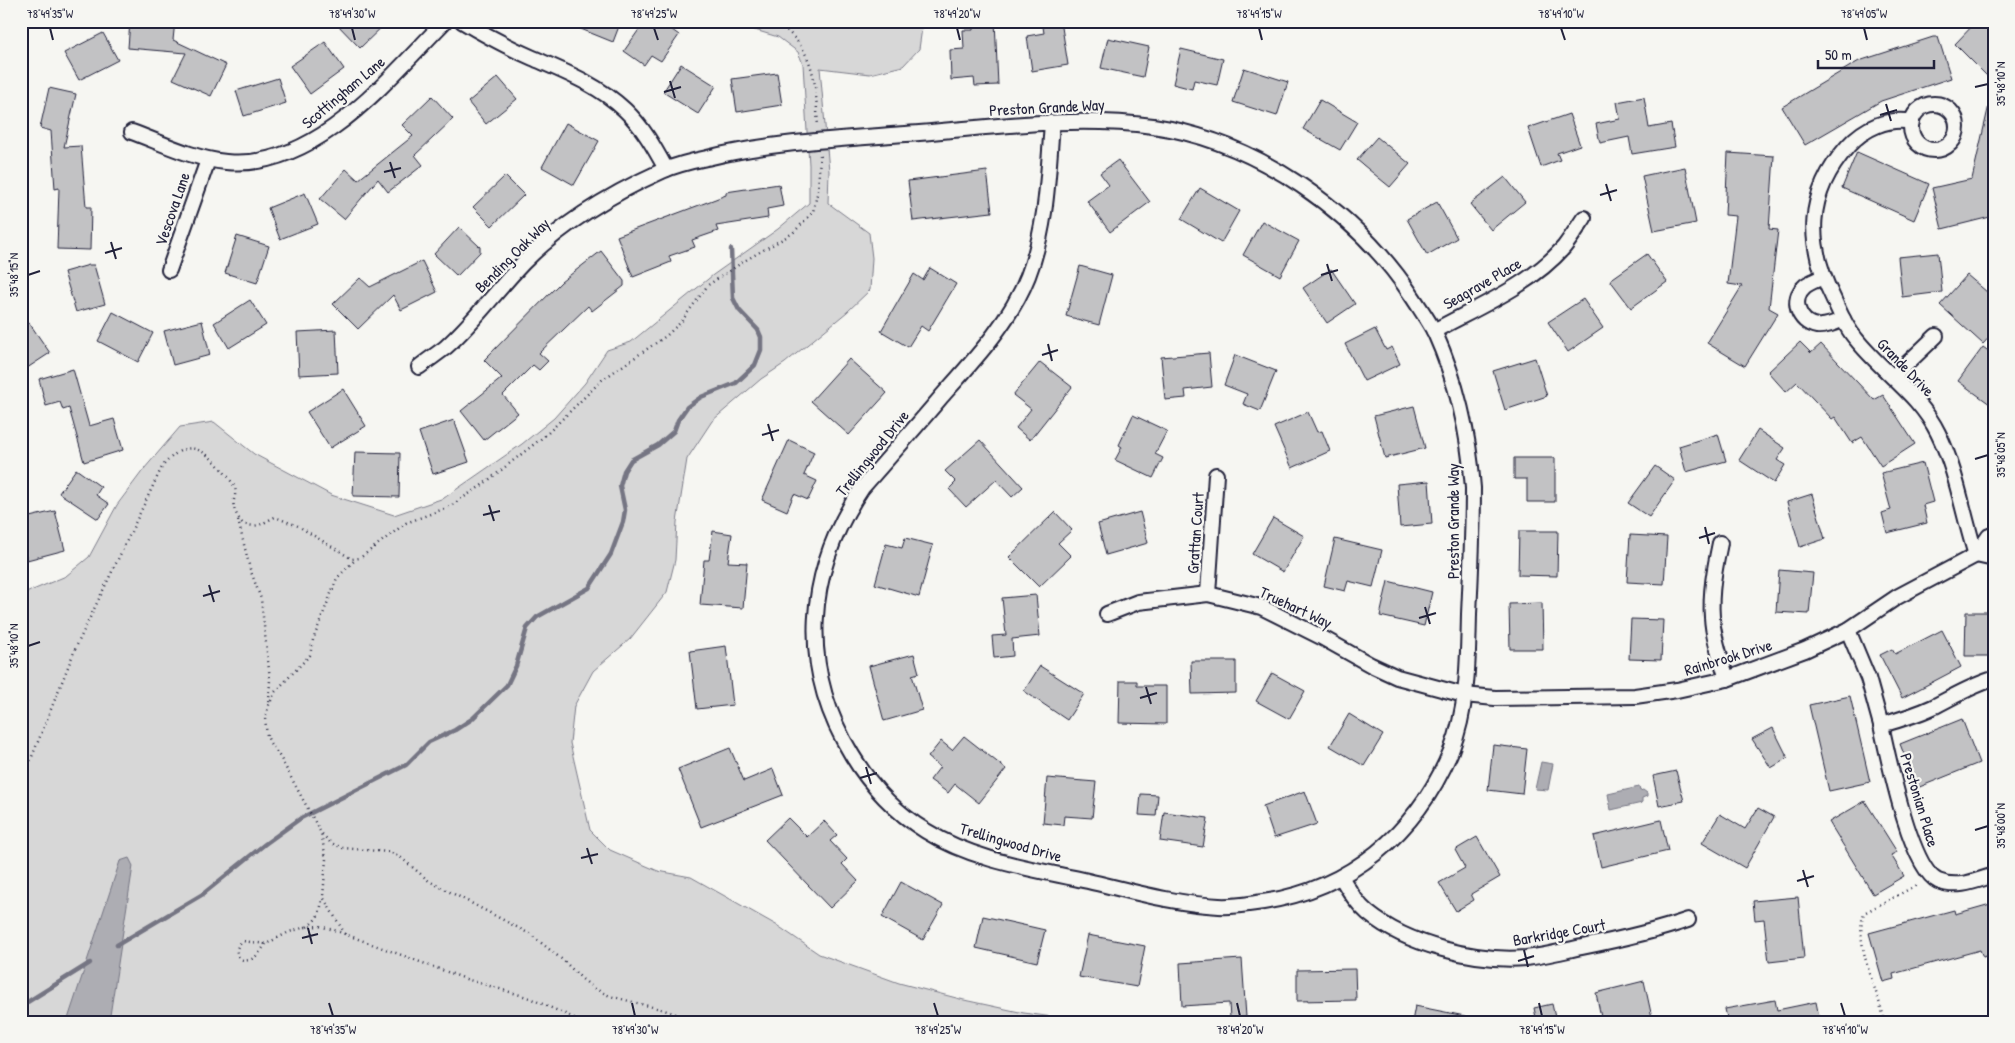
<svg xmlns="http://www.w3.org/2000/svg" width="2015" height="1043" font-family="'Patrick Hand',sans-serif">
<rect width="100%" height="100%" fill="#f6f6f2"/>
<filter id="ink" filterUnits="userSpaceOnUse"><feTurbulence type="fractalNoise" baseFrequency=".02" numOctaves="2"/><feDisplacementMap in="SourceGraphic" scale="10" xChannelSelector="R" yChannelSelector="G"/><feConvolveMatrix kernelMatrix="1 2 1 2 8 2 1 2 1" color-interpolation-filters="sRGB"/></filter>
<g filter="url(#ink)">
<path fill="#d7d7d7" stroke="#7c7c89" d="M725,21H923L919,49L903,66L870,74L820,68L829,171L828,203L869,233L872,258L870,290L847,312L785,363L761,379L712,421L687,459L677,522L675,560L667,592L630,639L593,671L574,706L570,743L590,830L610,850L658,871L691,877L778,926L819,954L899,983L964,1000L1024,1013L1089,1022H21V595L66,576L89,557L117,505L144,469L180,427L214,422L254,454L331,495L394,515L444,498L522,444L554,418L585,383L607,350L631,342L713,275L778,229L809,203V165L803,64L798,52L778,37Z"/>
<g fill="#adadb3" stroke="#757583">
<path d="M1541,762L1553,764L1548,790L1535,789Z"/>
<path d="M1639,787L1640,791L1643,790L1647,793V796L1642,798V803L1611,810L1608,794Z"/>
<path d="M129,858L133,866L109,1022H67L120,861Z"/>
</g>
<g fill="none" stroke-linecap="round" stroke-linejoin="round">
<g stroke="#757583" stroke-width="4.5">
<path d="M117,945L203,894L265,844L301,818L406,765L429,742L455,730L472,719L507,685L516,666L527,628L537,617L589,588L611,554L623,522L625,510L620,486L624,471L631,460L658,445L674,431L678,420L687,407L701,397L736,383L755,365L761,350V337L758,330L739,310L733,298L731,249"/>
<path d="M21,1006L90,963"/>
</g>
</g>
<g fill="#c2c2c4" stroke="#22223b">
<path d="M130,21H175L173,40L226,65L211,96L173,79L186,53L128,48Z"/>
<path d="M334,21H388L360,48Z"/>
<path d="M561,21H621L613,42Z"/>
<path d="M645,21H660L679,35L661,61L651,55L644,65L624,51Z"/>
<path d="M973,21H995L998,85L975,86L974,78L951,80L950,50L964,49L963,30H973Z"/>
<path d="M1042,21H1061L1068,65L1032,71L1027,36L1044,33Z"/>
<path d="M1977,21H1989L1994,26V83L1955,44Z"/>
<path d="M103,33L118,60L79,80L64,53Z"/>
<path d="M1933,37H1938L1951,78L1881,101L1805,145L1782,107L1859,61Z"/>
<path d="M1108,38L1149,47L1143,77L1101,68Z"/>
<path d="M325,42L344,69L310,94L290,66Z"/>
<path d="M1181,49L1223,59L1217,85L1194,80L1192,89L1173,84Z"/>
<path d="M681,64L716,86L698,114L663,92Z"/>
<path d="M1244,68L1288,82L1277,116L1233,102Z"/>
<path d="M777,73L782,105L737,112L732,79Z"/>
<path d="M498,77L517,99L486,124L468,102Z"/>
<path d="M278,78L286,103L244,116L236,91Z"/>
<path d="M49,88L76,94L64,147L81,146L86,207H91L90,250L57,249L59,188L55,189L51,131L40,128Z"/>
<path d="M432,96L453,119L415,155L423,165L388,192L378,179L344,219L320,199L346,169L358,180L413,136L402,125Z"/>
<path d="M1644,97L1649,128L1671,124L1675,147L1632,154L1629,137L1600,143L1596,124L1620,119L1617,102Z"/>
<path d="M1320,100L1357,122L1340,150L1303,129Z"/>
<path d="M1989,105L1994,106V216L1942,229L1932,188L1972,179Z"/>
<path d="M1569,114L1580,145L1557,153L1560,160L1541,167L1528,128Z"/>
<path d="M566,123L599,141L574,185L542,167Z"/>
<path d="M1377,137L1410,164L1390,187L1357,160Z"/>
<path d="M1857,152L1929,184L1914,220L1842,188Z"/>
<path d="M1728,153L1774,156L1769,229L1778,230L1769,308L1778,313L1745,366L1707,343L1742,286L1728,284L1736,216L1725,215Z"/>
<path d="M1118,160L1150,202L1110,232L1087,201L1109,185L1100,173Z"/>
<path d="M1685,167L1696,223L1654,231L1642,176Z"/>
<path d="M987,171L992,212L913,221L908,181Z"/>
<path d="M505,176L524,195L492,226L473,207Z"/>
<path d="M1505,177L1525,202L1491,230L1470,204Z"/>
<path d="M779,184L783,206L767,209L768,218L716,226L718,231L692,240L695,247L669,256L671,262L633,277L617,236L726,195V192Z"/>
<path d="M1200,188L1239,211L1221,243L1181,219Z"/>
<path d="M305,193L318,224L280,239L268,208Z"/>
<path d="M1437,202L1457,238L1427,255L1407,219Z"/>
<path d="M1262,221L1299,241L1280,276L1243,255Z"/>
<path d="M459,227L480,247V252L457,276L434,254Z"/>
<path d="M237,236L269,246L257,283L225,273Z"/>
<path d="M601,251L624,281V286L592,311L588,306L539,353L548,361L539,370L533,365L503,395L518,413L484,440L461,411L502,378L484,360L561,282Z"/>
<path d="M1938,253L1942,292L1902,297L1898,257Z"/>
<path d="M1647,254L1667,282L1631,308L1610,280Z"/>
<path d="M422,261L437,292L401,310L393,295L358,329L333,304L360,278L370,287Z"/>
<path d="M89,265H94L105,304L76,312L64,272Z"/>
<path d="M1080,266L1112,275L1099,325L1066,316Z"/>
<path d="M930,268L956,284L928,331L921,326L908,347L881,331L914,274L923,280Z"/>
<path d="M1331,269L1355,304L1327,323L1303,288Z"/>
<path d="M1967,275L1994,298V332L1983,344L1940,305Z"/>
<path d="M1583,299L1603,328L1568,352L1548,322Z"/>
<path d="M250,300L266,325L229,348L214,323Z"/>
<path d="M21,311L50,353L21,372Z"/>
<path d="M113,312L153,333L138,362L98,341Z"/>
<path d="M202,321L210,355L173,365L164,331Z"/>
<path d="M1375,329L1386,350L1392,347L1400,364L1364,381L1345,344Z"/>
<path d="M336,330L338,373L299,375L297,332Z"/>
<path d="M1800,342L1811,353L1821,344L1874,400L1883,395L1915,444L1881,466L1862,437L1852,443L1835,417L1832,419L1797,382L1786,392L1768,372Z"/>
<path d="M1983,347L1994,355V407L1958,381Z"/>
<path d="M1209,353L1212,387L1185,390L1186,398L1165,400L1161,357Z"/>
<path d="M1235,355L1276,371L1260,411L1243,404L1247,394L1224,385Z"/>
<path d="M1535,358L1547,396L1505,410L1493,371Z"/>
<path d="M849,359L887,393L849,435L811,401Z"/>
<path d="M1040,362L1072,387L1030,440L1016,428L1031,409L1013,395Z"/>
<path d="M73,369L89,426L114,419L123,450L84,462L69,408L63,410L60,402L46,406L39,379Z"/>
<path d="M343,389L366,426L330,448L307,412Z"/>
<path d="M1414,406L1425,448L1385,458L1374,416Z"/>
<path d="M1308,412L1317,432L1322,431L1330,451L1292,468L1274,427Z"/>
<path d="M1133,415L1167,431L1155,454L1163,458L1153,478L1115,460L1122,447L1119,445Z"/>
<path d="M454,420L469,462L433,474L419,432Z"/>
<path d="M1758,430L1785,448L1777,460L1785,465L1774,483L1739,460Z"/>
<path d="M1718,434L1726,461L1686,472L1679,446Z"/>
<path d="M789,440L814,452L804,475L817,481L808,500L794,494L787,511L762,500Z"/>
<path d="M980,440L1023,487L1012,497L996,480L966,507L949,489L956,482L945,471Z"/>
<path d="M355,452L400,453L399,497L353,496Z"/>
<path d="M1514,458H1555V502H1527V479H1514Z"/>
<path d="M1923,463L1933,502L1923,505L1927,523L1887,533L1882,513L1891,510L1881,473Z"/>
<path d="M1655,466L1675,480L1649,517L1628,503Z"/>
<path d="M76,469L101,487L96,495L109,504L98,519L59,493Z"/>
<path d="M1429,481L1432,524L1400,527L1397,484Z"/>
<path d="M1812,494L1825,539L1800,547L1787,502Z"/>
<path d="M55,511L65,550L27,560L21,538V519Z"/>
<path d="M1055,512L1072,530L1058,543L1071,556L1039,587L1009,557Z"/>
<path d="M1140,512L1148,543L1106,555L1098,524Z"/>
<path d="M1273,518L1304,536L1283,572L1252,554Z"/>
<path d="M713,531L732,534L728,562L747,563L743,608L700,605L704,560H709Z"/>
<path d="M1519,531H1558L1557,576L1518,575Z"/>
<path d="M1630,535L1667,537L1664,584L1627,582Z"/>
<path d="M905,538L933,545L919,597L875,584L886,544L902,548Z"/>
<path d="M1335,539L1382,550L1373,587L1348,581L1345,591L1324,586Z"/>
<path d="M1779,570L1813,573L1809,614L1776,612Z"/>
<path d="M1388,581L1432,592L1424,626L1380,616Z"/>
<path d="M1036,595L1040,636L1012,639L1013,656L994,658L992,636L1006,635L1002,598Z"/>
<path d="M1542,603L1543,649H1510L1509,604Z"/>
<path d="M1966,612H1994V656H1965Z"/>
<path d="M1631,619L1663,620L1661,660L1629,659Z"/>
<path d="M1942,630L1961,667L1902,698L1880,655L1892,649L1895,654Z"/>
<path d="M726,646L733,705L697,709L690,651Z"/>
<path d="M914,654L919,673L912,675L922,710L884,721L869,666Z"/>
<path d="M1191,661H1236V693L1192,694Z"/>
<path d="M1040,666L1084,694L1067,720L1024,691Z"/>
<path d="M1272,673L1305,691L1289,719L1256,701Z"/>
<path d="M1120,681H1137V686H1166V724L1119,723Z"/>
<path d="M1850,696L1870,782L1829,791L1809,705Z"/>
<path d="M1349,714L1383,735L1364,766L1330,746Z"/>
<path d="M1962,719L1979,763L1917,788L1900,744Z"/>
<path d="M1773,728L1788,758L1771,768L1752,739Z"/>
<path d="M964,736L1006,769L979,803L955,784L948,793L930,780L940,767L928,757L941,741L952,750Z"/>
<path d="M1493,745L1527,749L1522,794L1488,790Z"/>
<path d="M730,748L744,781L773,769L783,795L701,827L678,769Z"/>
<path d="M1676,771L1684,801L1659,806L1653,776Z"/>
<path d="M1047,778L1096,782L1092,818L1064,816L1063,825L1043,823Z"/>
<path d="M1305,791L1317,824L1274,838L1263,806Z"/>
<path d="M1141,794L1158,795L1156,816L1139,815Z"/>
<path d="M1865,801L1897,852L1891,855L1904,876L1873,894L1829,822Z"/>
<path d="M1758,808L1774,817L1745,868L1702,843L1720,814L1745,829Z"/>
<path d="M1164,812L1208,818L1203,847L1160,841Z"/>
<path d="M788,818L807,837L824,821L837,835L830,841L847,859L842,864L858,881L830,908L765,840Z"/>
<path d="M1661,820L1668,851L1601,867L1594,836Z"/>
<path d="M1477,837L1500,877L1471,894L1474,900L1456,911L1439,883L1465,868L1455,850Z"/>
<path d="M901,882L943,905L923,940L882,917Z"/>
<path d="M1798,897L1804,958L1769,962L1764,919L1755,920L1753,901Z"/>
<path d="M1994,903V954L1983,957L1980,950L1893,974L1894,979L1883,982L1869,933L1954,910L1955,914Z"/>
<path d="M983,916L1045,930L1037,962L976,948Z"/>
<path d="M1088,935L1145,946L1137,987L1079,977Z"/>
<path d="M1242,959L1246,1017L1230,1018L1229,1003L1182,1006L1180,963Z"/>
<path d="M1355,969L1356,1000L1297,1001V970Z"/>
<path d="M1644,981L1653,1022H1602L1596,993Z"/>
<path d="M1775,1000L1777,1010L1816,1002L1820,1022H1728L1725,1009Z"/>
<path d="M1552,1004L1556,1022H1537L1534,1008Z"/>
<path d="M1415,1006L1465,1016L1464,1022H1412Z"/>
</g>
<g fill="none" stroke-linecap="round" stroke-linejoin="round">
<defs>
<g id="street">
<path d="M462,21C485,35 508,47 533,58C565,72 599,85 625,110C643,127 654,147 666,169"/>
<circle cx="1934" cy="127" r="23"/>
<path d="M1912,122C1888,117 1864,128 1848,146C1805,195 1806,244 1834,300C1840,313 1846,328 1856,339C1882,372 1919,394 1938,433C1957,471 1963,515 1976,555"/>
<path d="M132,132C162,143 194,159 226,162C315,171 388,79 445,21"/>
<path d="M169,270L208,160"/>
<path d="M1823,277C1817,280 1810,282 1805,286C1790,299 1798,323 1817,326C1826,327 1835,323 1843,319"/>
<path d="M1434,331C1478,307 1531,285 1564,247C1571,238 1578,227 1584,218"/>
<path d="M419,367C428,360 437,354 446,347C474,322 497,290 523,263C562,223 611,194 662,171C676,165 692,161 707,158C772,142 839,139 906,134C988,128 1071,115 1153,126C1257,141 1357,212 1414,299C1421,310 1429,321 1435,333C1457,382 1469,434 1473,488C1473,530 1471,572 1469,614C1468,660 1468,709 1451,751C1417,833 1350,889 1263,902C1248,904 1233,907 1219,906C1175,904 1131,891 1088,881C1034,869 974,861 926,831C896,813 870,785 852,755C798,667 806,571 862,488C889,457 916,427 942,396C975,359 1010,322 1028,276C1047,227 1048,174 1052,123"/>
<path d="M1893,377L1936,336"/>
<path d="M1720,543C1715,567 1710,592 1712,617C1713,638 1721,659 1727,679"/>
<path d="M1976,555L1994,559"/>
<path d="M1208,594L1216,475"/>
<path d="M1107,614L1138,602L1208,594L1261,607L1321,637L1371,665L1397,677L1464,695L1495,698L1635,696L1677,690L1727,679L1805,650L1848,630L1897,597L1976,555L1989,536L1994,535"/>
<path d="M1848,630L1868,678L1881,725"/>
<path d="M1994,679C1972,685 1953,697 1933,707C1916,715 1899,720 1881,725C1888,756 1910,868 1938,881C1957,889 1975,881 1994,875"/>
<path d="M1341,877C1349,890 1356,903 1368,913C1407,945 1476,962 1526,958C1544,956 1563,951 1582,947C1617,940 1653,932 1688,920"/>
</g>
</defs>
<use href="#street" stroke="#22223b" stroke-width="18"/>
<g stroke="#22223b" stroke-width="2.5" stroke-dasharray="1 4" stroke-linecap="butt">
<path d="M775,21C817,51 815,81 818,127"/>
<path d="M238,520L250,569L261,599L270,679L269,703"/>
<path d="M21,784L76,647L162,467C181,444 196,442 216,463C223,471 231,479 235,488C237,494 232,501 234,507C235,513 239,519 243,524C260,528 260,524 275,517L298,526L352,559L360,558L406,523L449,507L481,486L547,434L602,380L666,336L681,322L708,285L746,260L793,233L813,212L818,190L820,155"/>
<path d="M322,834L331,843L343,848L389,852L399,856L429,881L530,934L564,961L582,979L595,989L610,996L664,1010L679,1015L690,1022"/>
<path d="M307,927C318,919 321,912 322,898"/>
<path d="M345,934L323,897L326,859L321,833L280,757L270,743L267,736L265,718L269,705L275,692L310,655L313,640L337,578L356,559"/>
<path d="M266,944C259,953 253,964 240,959C235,952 236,948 242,941L266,944L289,932L306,927L319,926L334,930L466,979L527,997L583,1022"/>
<path d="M1885,1022C1878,991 1853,943 1864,913L1919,884"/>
</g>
<use href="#street" stroke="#f6f6f2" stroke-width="14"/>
</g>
</g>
<path fill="none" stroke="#22223b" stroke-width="2" d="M50,28L53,40M352,28L355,40M654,28L658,40M957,28L960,40M1259,28L1262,40M1561,28L1565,40M1864,28L1867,40M670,81L675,98M1975,87L1988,84M664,92L681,87M1886,104L1891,121M1880,115L1897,110M390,162L395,178M384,172L401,168M1606,184L1611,201M1600,195L1617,190M111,242L116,259M105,253L122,248M1327,264L1332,281M28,275L40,271M1321,275L1338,270M1048,344L1052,361M1042,355L1058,350M768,424L773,441M762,435L779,430M1975,459L1988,455M489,505L494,521M483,515L500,511M1705,527L1709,544M1699,538L1715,533M209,585L214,602M203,596L220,591M1425,607L1430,624M1419,618L1436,613M28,646L40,642M1146,687L1151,704M1140,698L1157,693M866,767L871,784M860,778L877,773M1975,830L1988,826M587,848L592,864M581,858L598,854M1803,870L1808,887M1797,881L1814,876M308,928L312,944M302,938L318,934M1524,950L1528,967M1518,961L1534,956M329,1003L333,1016M632,1003L635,1016M934,1003L938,1016M1237,1003L1240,1016M1539,1003L1542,1016M1841,1003L1845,1016"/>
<g text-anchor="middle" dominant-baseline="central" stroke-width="4.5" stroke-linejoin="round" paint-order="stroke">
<g font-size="16" fill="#22223b" stroke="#f6f6f2">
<text transform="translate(343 92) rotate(-40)">Scottingham Lane</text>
<text transform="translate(1047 107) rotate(-3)">Preston Grande Way</text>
<text transform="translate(172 209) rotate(-71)">Vescova Lane</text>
<text transform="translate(512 255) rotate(-45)">Bending Oak Way</text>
<text transform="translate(1482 283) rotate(-30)">Seagrave Place</text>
<text transform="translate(1906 367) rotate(46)">Grande Drive</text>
<text transform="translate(872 453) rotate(-51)">Trellingwood Drive</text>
<text transform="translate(1453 521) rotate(-90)">Preston Grande Way</text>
<text transform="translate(1195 533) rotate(-86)">Grattan Court</text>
<text transform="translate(1296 607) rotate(25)">Truehart Way</text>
<text transform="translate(1728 657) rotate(-17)">Rainbrook Drive</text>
<text transform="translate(1920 800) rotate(73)">Prestonian Place</text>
<text transform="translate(1011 842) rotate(16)">Trellingwood Drive</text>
<text transform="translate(1559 932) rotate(-10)">Barkridge Court</text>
</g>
</g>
<rect width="2015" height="1043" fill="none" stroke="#f6f6f2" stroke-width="55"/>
<path d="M1818 60v8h116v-8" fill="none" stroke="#22223b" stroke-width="2.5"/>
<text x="1825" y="60" font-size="15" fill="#22223b" stroke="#f6f6f2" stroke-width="4" paint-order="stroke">50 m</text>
<rect x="28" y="28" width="1960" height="988" fill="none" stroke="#22223b" stroke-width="2"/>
<g font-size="12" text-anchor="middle" fill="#22223b">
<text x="50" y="18">78°49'35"W</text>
<text x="352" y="18">78°49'30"W</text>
<text x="654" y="18">78°49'25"W</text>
<text x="957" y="18">78°49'20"W</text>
<text x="1259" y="18">78°49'15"W</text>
<text x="1561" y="18">78°49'10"W</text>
<text x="1864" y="18">78°49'05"W</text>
<text transform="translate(2001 84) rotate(-90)" y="4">35°48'10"N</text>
<text transform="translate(14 275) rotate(-90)" y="4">35°48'15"N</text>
<text transform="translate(2001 455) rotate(-90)" y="4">35°48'05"N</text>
<text transform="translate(14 646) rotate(-90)" y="4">35°48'10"N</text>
<text transform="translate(2001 826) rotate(-90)" y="4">35°48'00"N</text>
<text x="333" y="1034">78°49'35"W</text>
<text x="635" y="1034">78°49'30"W</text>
<text x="938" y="1034">78°49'25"W</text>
<text x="1240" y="1034">78°49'20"W</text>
<text x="1542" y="1034">78°49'15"W</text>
<text x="1845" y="1034">78°49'10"W</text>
</g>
</svg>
